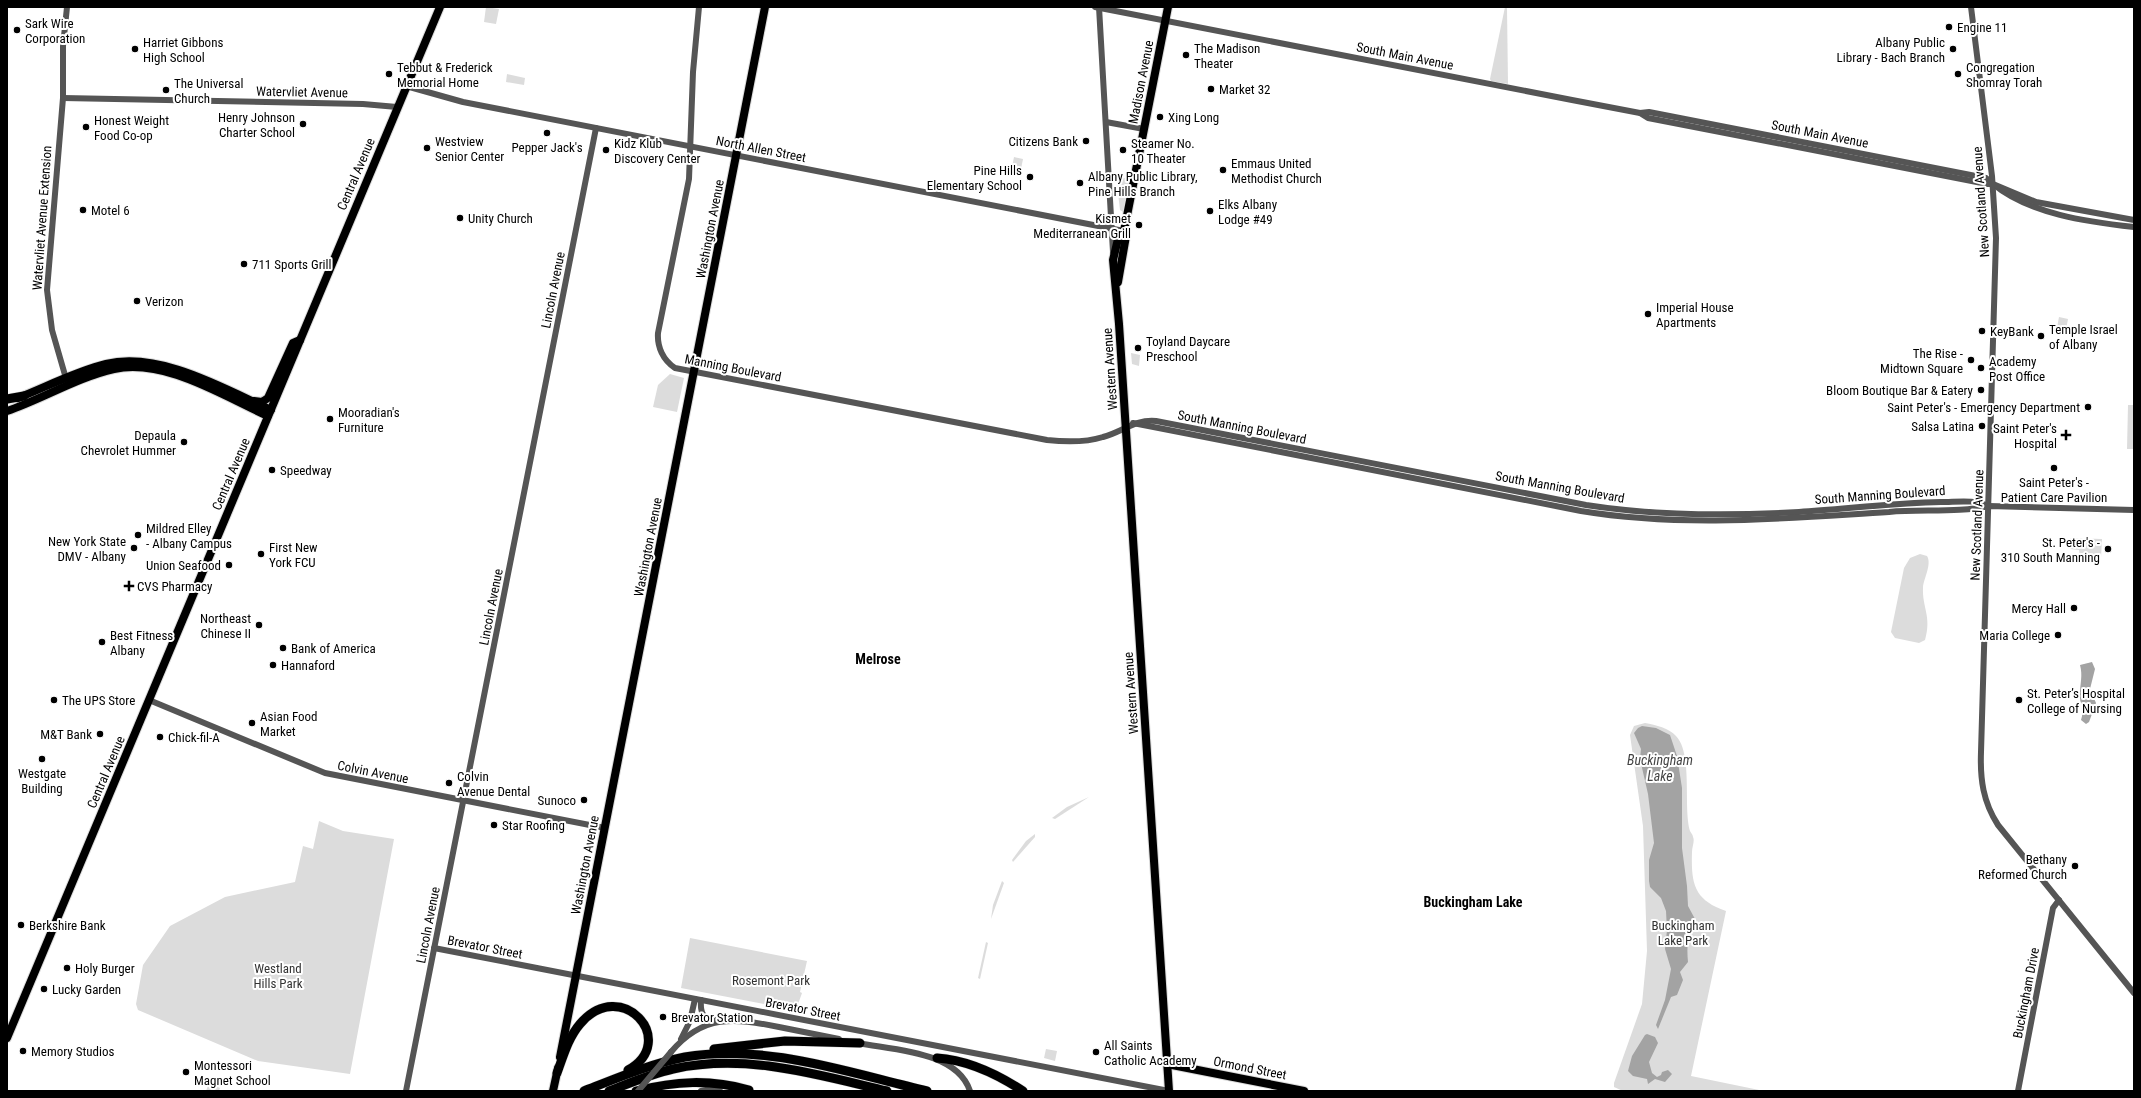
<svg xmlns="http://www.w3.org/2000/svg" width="2141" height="1098" font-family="'Roboto Condensed',sans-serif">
<rect width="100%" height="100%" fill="#fff"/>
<g fill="#dcdcdc">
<path d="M486,7L499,9L496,24L484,22Z"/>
<path d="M1505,7L1507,8L1508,84L1491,81L1490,79Z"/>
<path d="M507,74L525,78L524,85L506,82Z"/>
<path d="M1014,157L1023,159L1020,174L1011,172Z"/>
<path d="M1116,176L1129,179L1123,212L1120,210Z"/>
<path d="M2059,317L2068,319L2065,335L2056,333Z"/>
<path d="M1131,353L1140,355L1139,366L1132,364Z"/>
<path d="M670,374L684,378L677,412L653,407L658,385Z"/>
<path d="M2128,405H2134V449H2127Z"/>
<path d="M2070,538L2102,539L2101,558L2080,557L2079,550L2070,549Z"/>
<path d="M1920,554L1927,556C1932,564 1924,578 1923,587C1922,608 1932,616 1925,640L1919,643L1895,638L1891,632L1904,568L1910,558Z"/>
<path d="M1645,723C1656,725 1669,728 1676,736C1693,753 1683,808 1690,831C1691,833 1693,835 1693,837C1695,841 1692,847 1692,852C1691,884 1694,900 1726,911L1691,1076L1764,1091H1623L1614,1087V1083L1642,1004L1647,951L1643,826L1630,735L1634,726Z"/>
<path d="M1089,797L1055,819L1052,818L1067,807Z"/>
<path d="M319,821L343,831L394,839L350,1074L258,1061L138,1010L136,1004L143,965L170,926L225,897L295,882L303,846L313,849Z"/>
<path d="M1035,834V837L1013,862L1012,860L1026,841Z"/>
<path d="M1002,881L1004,883L991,919L993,905Z"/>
<path d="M690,938L807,961L800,992L802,993L796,1010L681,988Z"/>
<path d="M986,942L988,943L980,979L978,978Z"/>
<path d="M1046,1049L1057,1051L1055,1061L1044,1058Z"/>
<path d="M209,1083L220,1088L219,1091H206Z"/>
</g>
<g fill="#a3a3a3">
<path d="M2092,662L2095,669L2090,689L2096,703L2089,722L2086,724L2081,720C2085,709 2079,704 2080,694C2080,683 2083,676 2080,665Z"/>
<path d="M1642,726L1656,728L1670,735L1677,756L1682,788V848L1687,886L1688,906L1695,919C1694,924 1691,926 1690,931C1687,940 1687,952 1688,962L1680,972L1683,980L1677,995L1671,997L1658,1029L1656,1025L1665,1000L1671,969L1665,949L1667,930L1666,911L1661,898L1650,887L1649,881V860L1654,843L1648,794L1640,759L1641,749L1634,733L1638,728Z"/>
<path d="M1647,1034L1655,1037L1658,1043L1649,1062L1652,1073L1657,1077L1661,1075L1662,1072L1668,1070L1672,1074L1665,1082L1655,1079L1648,1084L1647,1079L1633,1076L1628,1071L1632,1056L1645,1035Z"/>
</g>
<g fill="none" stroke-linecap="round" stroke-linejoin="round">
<defs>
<g id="primary">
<path d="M1124,231L1118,239L1113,260L1119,324L1169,1091"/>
<path d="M1118,282L1126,236L1124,231L1168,7"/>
<path d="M18,398C46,387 77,371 106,364C159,351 223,388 271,410"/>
<path d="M254,401L262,402L268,398L293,343L300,340"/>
<path d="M7,411C42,399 78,377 114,369C165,358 223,396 268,416"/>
<path d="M7,1038L440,7"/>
<path d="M560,1057L765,7"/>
<path d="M1167,1064L1304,1091"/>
<path d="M553,1091L558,1068"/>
</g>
<g id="motorway">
<path d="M7,399L24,396"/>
<path d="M714,1049L785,1041L860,1043"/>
<path d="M937,1058C968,1060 997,1074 1023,1091"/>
<path d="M557,1073C563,1057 568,1038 580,1024C621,975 680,1041 628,1070"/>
<path d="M584,1091C617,1078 650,1064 685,1057C765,1043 849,1073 927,1091"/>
<path d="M609,1091C630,1083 651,1074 673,1069C746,1053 815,1074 887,1091"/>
<path d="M636,1091C675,1081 710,1079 749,1090"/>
</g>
</defs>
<use href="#primary" stroke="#dbdbdb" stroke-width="10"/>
<use href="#motorway" stroke="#dbdbdb" stroke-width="10"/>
<g stroke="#555" stroke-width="6">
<path d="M67,7L63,46V98L47,290L52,330L67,382"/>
<path d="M699,7L693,72L689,179L658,333C657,347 663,360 675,368L1047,440C1065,442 1084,443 1103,437C1122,432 1135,419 1156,421L1586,505C1656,516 1729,516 1799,512C1846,509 1893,503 1941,502C1957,502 1974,499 1989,506"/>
<path d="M1095,7L1572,100L1640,113L1648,118L1987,184H1993C2029,214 2088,222 2134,227"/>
<path d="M1099,7L1113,252"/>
<path d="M1971,7L1992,176L1996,238L1981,752C1980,779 1983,802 1998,825L2134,993"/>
<path d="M406,86L463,102L1124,231"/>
<path d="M63,98L363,104L397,107"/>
<path d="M1640,113L1649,112L1986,178L1993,184L2036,202L2134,220"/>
<path d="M1106,122L1144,129"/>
<path d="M1133,423L1581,511C1684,528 1787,518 1889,512C1921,509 1959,513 1989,506L2134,510"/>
<path d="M149,700L325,773L605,828"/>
<path d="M434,948L1169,1091"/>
<path d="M701,1000C700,1014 703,1019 717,1020"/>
<path d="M681,1039L690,1021L695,999"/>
<path d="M858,1043C893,1050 957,1051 970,1091"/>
<path d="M671,1052C703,1014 734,1018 779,1027C799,1031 819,1035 839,1039"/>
<path d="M406,1091L596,128"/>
<path d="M701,1091L721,1087"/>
<path d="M2018,1091L2053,908L2059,900"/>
</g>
<use href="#primary" stroke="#000" stroke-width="8"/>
<use href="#motorway" stroke="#000" stroke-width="9"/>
<path stroke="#555" stroke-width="6" d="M638,1091L671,1052"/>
</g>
<g fill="#000" stroke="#fff" stroke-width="1.5">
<circle cx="1949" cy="27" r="4"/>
<circle cx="17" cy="30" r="4"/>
<circle cx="135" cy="49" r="4"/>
<circle cx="1953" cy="49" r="4"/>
<circle cx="1186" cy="55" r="4"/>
<circle cx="389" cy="74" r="4"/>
<circle cx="1958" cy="74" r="4"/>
<circle cx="1211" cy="89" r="4"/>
<circle cx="166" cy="90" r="4"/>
<circle cx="1160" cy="117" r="4"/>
<circle cx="303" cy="124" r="4"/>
<circle cx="86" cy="127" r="4"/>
<circle cx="547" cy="133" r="4"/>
<circle cx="1086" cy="141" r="4"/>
<circle cx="427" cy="148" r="4"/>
<circle cx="606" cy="150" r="4"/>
<circle cx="1123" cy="150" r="4"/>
<circle cx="1223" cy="170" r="4"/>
<circle cx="1030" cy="177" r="4"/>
<circle cx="1080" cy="183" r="4"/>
<circle cx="83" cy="210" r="4"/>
<circle cx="1210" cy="211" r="4"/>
<circle cx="460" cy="218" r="4"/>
<circle cx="1139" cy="225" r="4"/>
<circle cx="244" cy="264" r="4"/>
<circle cx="137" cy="301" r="4"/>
<circle cx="1648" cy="314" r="4"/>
<circle cx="1982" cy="331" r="4"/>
<circle cx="2041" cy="336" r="4"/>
<circle cx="1138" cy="348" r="4"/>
<circle cx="1971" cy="360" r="4"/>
<circle cx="1981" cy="368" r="4"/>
<circle cx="1981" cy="390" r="4"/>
<circle cx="2088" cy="407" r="4"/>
<circle cx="330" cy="419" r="4"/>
<circle cx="1982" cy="426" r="4"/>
<path d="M2064 429h4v4h4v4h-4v4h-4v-4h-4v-4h4z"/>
<circle cx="184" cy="442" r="4"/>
<circle cx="2054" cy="468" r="4"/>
<circle cx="272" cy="470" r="4"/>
<circle cx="138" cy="535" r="4"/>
<circle cx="134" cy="548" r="4"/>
<circle cx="2108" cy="549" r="4"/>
<circle cx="261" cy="554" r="4"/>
<circle cx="229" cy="565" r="4"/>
<path d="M127 580h4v4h4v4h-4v4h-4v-4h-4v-4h4z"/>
<circle cx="2074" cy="608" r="4"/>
<circle cx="259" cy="625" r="4"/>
<circle cx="2058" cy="635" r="4"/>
<circle cx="102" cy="642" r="4"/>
<circle cx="283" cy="648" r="4"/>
<circle cx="273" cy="665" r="4"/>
<circle cx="54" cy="700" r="4"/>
<circle cx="2019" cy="700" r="4"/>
<circle cx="252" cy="723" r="4"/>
<circle cx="100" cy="734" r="4"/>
<circle cx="160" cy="737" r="4"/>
<circle cx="42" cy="759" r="4"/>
<circle cx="449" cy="783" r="4"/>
<circle cx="584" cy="800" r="4"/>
<circle cx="494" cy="825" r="4"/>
<circle cx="2075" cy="866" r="4"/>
<circle cx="21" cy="925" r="4"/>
<circle cx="67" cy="968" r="4"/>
<circle cx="44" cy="989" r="4"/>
<circle cx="663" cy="1017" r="4"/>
<circle cx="23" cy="1051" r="4"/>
<circle cx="1096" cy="1052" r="4"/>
<circle cx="186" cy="1072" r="4"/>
</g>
<g text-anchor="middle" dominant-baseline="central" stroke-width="4" stroke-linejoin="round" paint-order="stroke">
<g font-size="13" fill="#000" stroke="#fff" text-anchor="start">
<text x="25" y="23">Sark Wire<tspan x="25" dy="15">Corporation</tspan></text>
<text x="1957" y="27">Engine 11</text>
<text x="143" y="42">Harriet Gibbons<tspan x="143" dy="15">High School</tspan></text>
<text x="1945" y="42" text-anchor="end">Albany Public<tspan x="1945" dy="15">Library - Bach Branch</tspan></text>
<text x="1194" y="48">The Madison<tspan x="1194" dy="15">Theater</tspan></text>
<text x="397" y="67">Tebbut &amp; Frederick<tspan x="397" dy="15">Memorial Home</tspan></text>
<text x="1966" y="67">Congregation<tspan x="1966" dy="15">Shomray Torah</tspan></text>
<text x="174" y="83">The Universal<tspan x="174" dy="15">Church</tspan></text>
<text x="1219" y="89">Market 32</text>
<text x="295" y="117" text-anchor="end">Henry Johnson<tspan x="295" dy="15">Charter School</tspan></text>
<text x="1168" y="117">Xing Long</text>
<text x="94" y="120">Honest Weight<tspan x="94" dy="15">Food Co-op</tspan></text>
<text x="435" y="141">Westview<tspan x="435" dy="15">Senior Center</tspan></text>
<text x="1078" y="141" text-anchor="end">Citizens Bank</text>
<text x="614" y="143">Kidz Klub<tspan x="614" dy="15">Discovery Center</tspan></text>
<text x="1131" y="143">Steamer No.<tspan x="1131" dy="15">10 Theater</tspan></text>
<text x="547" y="147" text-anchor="middle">Pepper Jack's</text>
<text x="1231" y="163">Emmaus United<tspan x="1231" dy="15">Methodist Church</tspan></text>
<text x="1022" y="170" text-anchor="end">Pine Hills<tspan x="1022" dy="15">Elementary School</tspan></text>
<text x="1088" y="176">Albany Public Library,<tspan x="1088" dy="15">Pine Hills Branch</tspan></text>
<text x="1218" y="204">Elks Albany<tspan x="1218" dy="15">Lodge #49</tspan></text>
<text x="91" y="210">Motel 6</text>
<text x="468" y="218">Unity Church</text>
<text x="1131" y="218" text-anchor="end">Kismet<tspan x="1131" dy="15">Mediterranean Grill</tspan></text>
<text x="252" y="264">711 Sports Grill</text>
<text x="145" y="301">Verizon</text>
<text x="1656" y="307">Imperial House<tspan x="1656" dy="15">Apartments</tspan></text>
<text x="2049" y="329">Temple Israel<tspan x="2049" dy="15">of Albany</tspan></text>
<text x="1990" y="331">KeyBank</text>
<text x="1146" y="341">Toyland Daycare<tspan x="1146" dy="15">Preschool</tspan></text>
<text x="1963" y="353" text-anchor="end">The Rise -<tspan x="1963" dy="15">Midtown Square</tspan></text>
<text x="1989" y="361">Academy<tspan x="1989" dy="15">Post Office</tspan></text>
<text x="1973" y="390" text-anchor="end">Bloom Boutique Bar &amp; Eatery</text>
<text x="2080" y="407" text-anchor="end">Saint Peter's - Emergency Department</text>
<text x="338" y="412">Mooradian's<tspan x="338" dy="15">Furniture</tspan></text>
<text x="1974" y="426" text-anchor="end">Salsa Latina</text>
<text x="2057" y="428" text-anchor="end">Saint Peter's<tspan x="2057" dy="15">Hospital</tspan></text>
<text x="176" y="435" text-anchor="end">Depaula<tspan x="176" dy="15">Chevrolet Hummer</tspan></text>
<text x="280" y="470">Speedway</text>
<text x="2054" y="482" text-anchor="middle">Saint Peter's -<tspan x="2054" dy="15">Patient Care Pavilion</tspan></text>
<text x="146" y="528">Mildred Elley<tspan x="146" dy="15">- Albany Campus</tspan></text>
<text x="126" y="541" text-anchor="end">New York State<tspan x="126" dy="15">DMV - Albany</tspan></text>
<text x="2100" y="542" text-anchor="end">St. Peter's -<tspan x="2100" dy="15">310 South Manning</tspan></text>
<text x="269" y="547">First New<tspan x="269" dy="15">York FCU</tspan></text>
<text x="221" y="565" text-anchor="end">Union Seafood</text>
<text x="137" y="586">CVS Pharmacy</text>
<text x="2066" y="608" text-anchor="end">Mercy Hall</text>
<text x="251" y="618" text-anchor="end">Northeast<tspan x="251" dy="15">Chinese II</tspan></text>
<text x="110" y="635">Best Fitness<tspan x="110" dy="15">Albany</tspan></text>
<text x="2050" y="635" text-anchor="end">Maria College</text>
<text x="291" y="648">Bank of America</text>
<text x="281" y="665">Hannaford</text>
<text x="2027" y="693">St. Peter’s Hospital<tspan x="2027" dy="15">College of Nursing</tspan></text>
<text x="62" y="700">The UPS Store</text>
<text x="260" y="716">Asian Food<tspan x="260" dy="15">Market</tspan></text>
<text x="92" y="734" text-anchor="end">M&amp;T Bank</text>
<text x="168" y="737">Chick-fil-A</text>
<text x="42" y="773" text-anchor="middle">Westgate<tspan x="42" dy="15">Building</tspan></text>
<text x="457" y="776">Colvin<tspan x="457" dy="15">Avenue Dental</tspan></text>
<text x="576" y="800" text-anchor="end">Sunoco</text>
<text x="502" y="825">Star Roofing</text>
<text x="2067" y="859" text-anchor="end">Bethany<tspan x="2067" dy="15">Reformed Church</tspan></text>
<text x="29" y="925">Berkshire Bank</text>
<text x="75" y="968">Holy Burger</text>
<text x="52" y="989">Lucky Garden</text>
<text x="671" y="1017">Brevator Station</text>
<text x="1104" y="1045">All Saints<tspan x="1104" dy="15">Catholic Academy</tspan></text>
<text x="31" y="1051">Memory Studios</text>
<text x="194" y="1065">Montessori<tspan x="194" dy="15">Magnet School</tspan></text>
</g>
<g font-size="13" fill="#000" stroke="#fff">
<text transform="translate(1405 56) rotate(11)">South Main Avenue</text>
<text transform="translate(1141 82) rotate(-79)">Madison Avenue</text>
<text transform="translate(302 92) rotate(1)">Watervliet Avenue</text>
<text transform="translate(1820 134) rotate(11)">South Main Avenue</text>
<text transform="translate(761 149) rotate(11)">North Allen Street</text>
<text transform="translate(356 174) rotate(-67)">Central Avenue</text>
<text transform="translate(1981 202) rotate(-94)">New Scotland Avenue</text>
<text transform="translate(42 218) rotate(-86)">Watervliet Avenue Extension</text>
<text transform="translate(710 229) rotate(-79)">Washington Avenue</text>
<text transform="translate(553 290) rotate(-79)">Lincoln Avenue</text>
<text transform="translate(733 368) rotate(11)">Manning Boulevard</text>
<text transform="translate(1110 369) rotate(-94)">Western Avenue</text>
<text transform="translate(1242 427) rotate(11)">South Manning Boulevard</text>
<text transform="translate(231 474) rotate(-67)">Central Avenue</text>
<text transform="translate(1560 487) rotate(10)">South Manning Boulevard</text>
<text transform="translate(1880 495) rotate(-4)">South Manning Boulevard</text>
<text transform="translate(1977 525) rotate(-88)">New Scotland Avenue</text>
<text transform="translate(648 547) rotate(-79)">Washington Avenue</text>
<text transform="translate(491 607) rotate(-79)">Lincoln Avenue</text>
<text transform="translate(1131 693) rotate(-94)">Western Avenue</text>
<text transform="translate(106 772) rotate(-67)">Central Avenue</text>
<text transform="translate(373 772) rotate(11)">Colvin Avenue</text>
<text transform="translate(585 865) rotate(-79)">Washington Avenue</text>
<text transform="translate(428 925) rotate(-79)">Lincoln Avenue</text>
<text transform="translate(485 947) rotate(11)">Brevator Street</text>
<text transform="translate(2026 993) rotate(-79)">Buckingham Drive</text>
<text transform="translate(803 1009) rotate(11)">Brevator Street</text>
<text transform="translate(1250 1068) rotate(11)">Ormond Street</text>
</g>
<g font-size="13" fill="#333" stroke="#fff">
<text x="1683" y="925">Buckingham<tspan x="1683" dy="15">Lake Park</tspan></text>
<text x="278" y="968">Westland<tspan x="278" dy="15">Hills Park</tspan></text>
<text x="771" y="980">Rosemont Park</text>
</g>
<g font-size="14" font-weight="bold" fill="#000" stroke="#fff">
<text x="878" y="659">Melrose</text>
<text x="1473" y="902">Buckingham Lake</text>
</g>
<g font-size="14" font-style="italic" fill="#444" stroke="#fff">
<text x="1660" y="760">Buckingham<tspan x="1660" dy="16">Lake</tspan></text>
</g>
</g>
<rect width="2141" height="1098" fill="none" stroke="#000000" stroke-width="16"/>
</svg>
